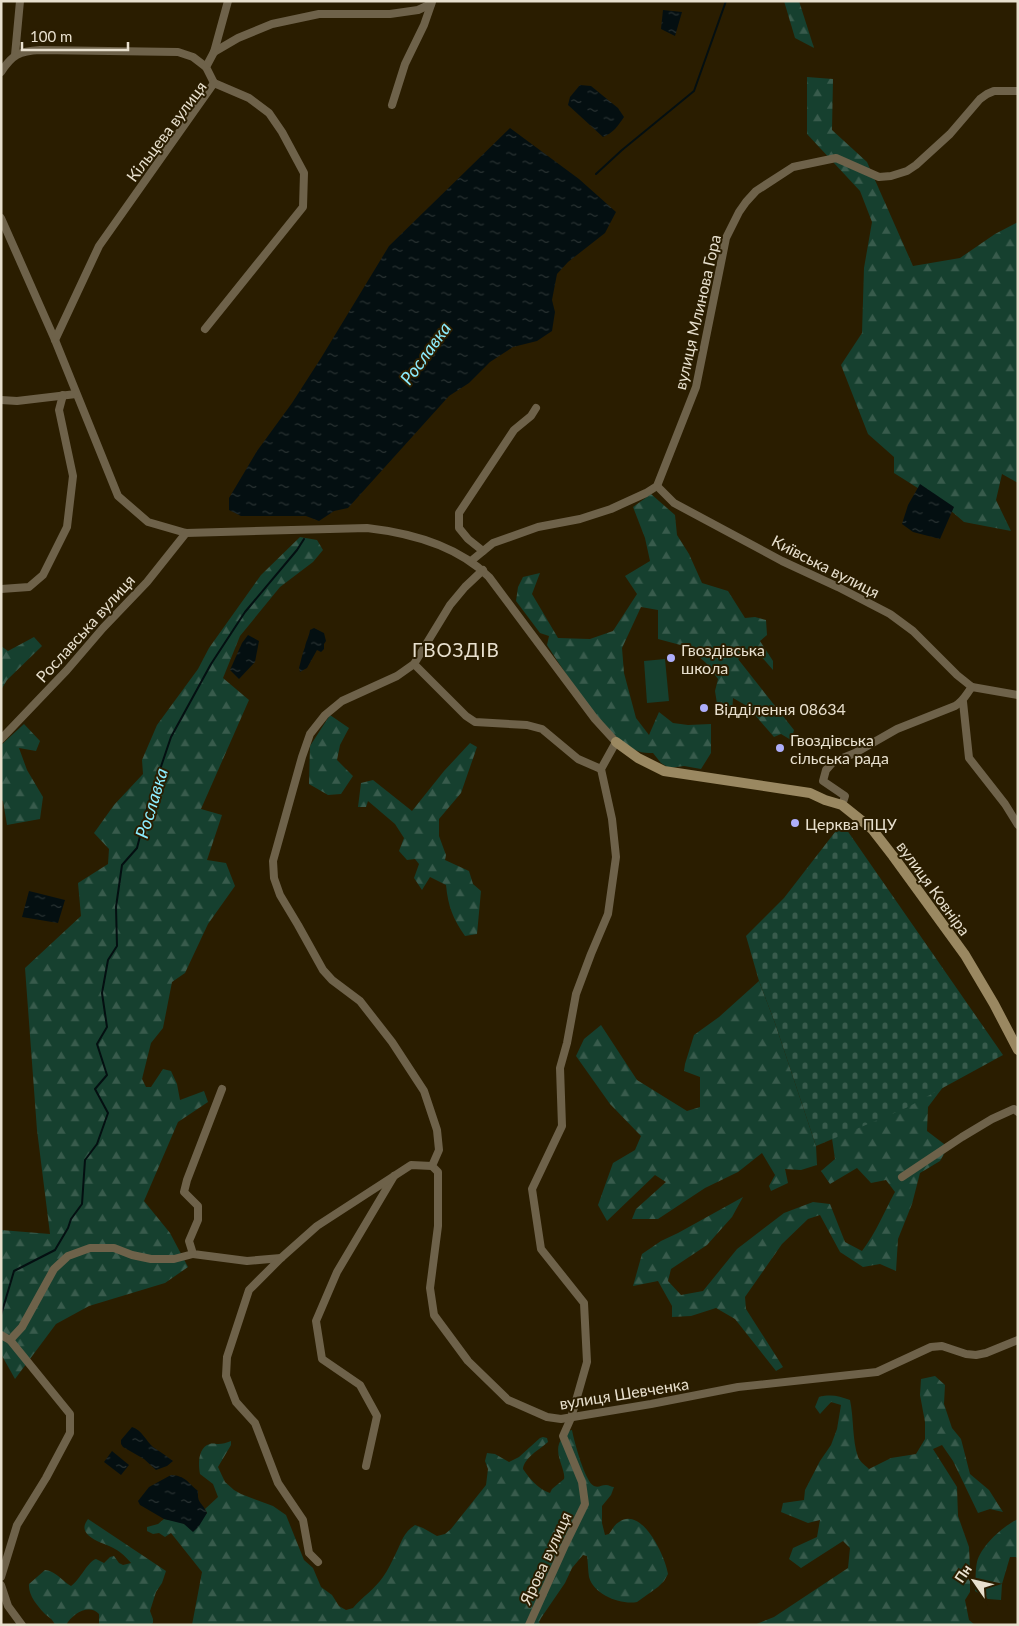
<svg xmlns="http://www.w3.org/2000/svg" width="1019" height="1626" font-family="Lato,sans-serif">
<defs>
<pattern id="forest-firs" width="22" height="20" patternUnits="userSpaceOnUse" patternTransform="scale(1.25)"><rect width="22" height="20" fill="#16402f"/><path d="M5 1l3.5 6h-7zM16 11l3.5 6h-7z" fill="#385b4c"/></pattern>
<pattern id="cemetery-stones" width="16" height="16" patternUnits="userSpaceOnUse" patternTransform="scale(1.25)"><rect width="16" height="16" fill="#16402f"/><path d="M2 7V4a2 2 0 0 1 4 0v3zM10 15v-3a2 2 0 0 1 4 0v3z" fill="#385b4c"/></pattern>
<pattern id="water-ripples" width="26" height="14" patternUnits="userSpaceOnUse" patternTransform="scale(1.25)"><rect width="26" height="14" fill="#040f11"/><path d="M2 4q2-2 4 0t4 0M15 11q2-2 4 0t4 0" fill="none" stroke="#293232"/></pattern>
</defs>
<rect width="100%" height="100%" fill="#2a1d00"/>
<g fill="url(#forest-firs)">
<path d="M784,1H799L814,48L795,38Z"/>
<path d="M807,77L833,79L832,130L867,162L913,266L960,258L995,234L1018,222V483L1002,474L996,500L1011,531L964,522L943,504L894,473V457L868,434L841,365L862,333L864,268L872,222L860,191L807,134Z"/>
<path d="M651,494L675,515L677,535L689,554L702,583L728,591L745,618L755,617L766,620L767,635L760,641L773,661V670L753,647L738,659L794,730L791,740L781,734L774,737L747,706L733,698L732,713L718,710L715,691L718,679L706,663L688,647L658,639V610L641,607L622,648L624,673L636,718L649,735L659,712L673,723L688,725L711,724V753L701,769L684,766L669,768L661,763L653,753C648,753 642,753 638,751C608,742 565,672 547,645L549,636L540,633L516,601L518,587L523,577L540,573L532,594L558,638L590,639L613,631L637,594L625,576L650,561L645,538L633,507Z"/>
<path d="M300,537L317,540L323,550L313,562L280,587L240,636L223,678L249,700L201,809L222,815L207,860L226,863L235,886L208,924L185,973L172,982L163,1028L151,1043L142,1079L146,1087H151L163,1069L171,1071L177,1084L180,1100L204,1091L208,1102L178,1122L144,1201L170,1233L188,1267L165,1283L89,1306L56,1324L15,1379L1,1354V1230L50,1234L37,1130L25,968L81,916L78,883L108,864L109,849L94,833L114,805L143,774L142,760L157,725L198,669L209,648L261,575Z"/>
<path d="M34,637L42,646L7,680L1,690V646L8,651Z"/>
<path d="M330,715L349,728L340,745L337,760L353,776L341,794L328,795L309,784L310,746Z"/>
<path d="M24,724L40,741L36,751L19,748L27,770L43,797L40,819L7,825L3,801L1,800V745Z"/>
<path d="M470,743L477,747L461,793L439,819V836L446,855L445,860L469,871L473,884L481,891L477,934L465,936C453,919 448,906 446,885L430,877L422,890L414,878L419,864L415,859L407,860L399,851L404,838L395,824L368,801L366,807H358L361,783L373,780L412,811L444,771Z"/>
<path d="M759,981L775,1023L816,1146L817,1165L801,1170L785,1169L788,1183L771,1191L769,1186L775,1175L762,1153L738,1172L705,1188L658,1219H632L636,1209L666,1182L655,1175L607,1221L598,1205L613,1163L635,1150L641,1136L610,1104L576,1056L584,1039L601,1025L637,1080L687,1111L700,1107V1077L684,1071L685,1064L694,1035L719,1017Z"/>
<path d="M959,1066L928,1107L927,1131L948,1147L940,1161L920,1173L912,1204L898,1239L896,1271L880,1264L863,1267L840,1252L820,1215L808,1219L782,1244L745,1297L746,1309L783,1367L776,1371L735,1319L716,1308L691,1316L672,1317V1306L658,1281L633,1286L642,1254L661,1241L678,1233L743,1197L732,1217L707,1245L671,1269L668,1281L681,1295L703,1291L737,1249L784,1213L813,1202L830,1204L845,1242L862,1251C876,1233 884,1212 895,1192L886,1180L871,1183L857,1168L830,1184L821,1171L835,1159L830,1125Z"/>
<path d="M935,1376L945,1385L944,1404L952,1428L961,1439L970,1474L989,1490L1003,1512L990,1509L978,1513L953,1461L942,1445L933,1449L957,1487L958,1516L969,1547L970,1569V1592L965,1600L969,1620L975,1625H754L774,1617L848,1568L850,1548L843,1541L801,1568L789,1559L793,1548L817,1537L820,1520L808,1523L781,1512L783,1503L804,1500L805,1490L820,1461L831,1445L837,1429L841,1405L831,1402L820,1414L815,1407L819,1397C831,1394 839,1396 850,1400C854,1419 852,1439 858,1457C860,1462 866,1466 869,1469L891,1458L916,1454L925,1439V1422L920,1395L921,1379Z"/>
<path d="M572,1430C574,1441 585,1482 594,1486C599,1488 601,1485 606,1485C609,1485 611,1487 614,1487L611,1495L602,1506V1523L605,1535L609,1534C612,1530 614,1525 619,1522C642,1505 666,1558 668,1574L664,1581L658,1587L637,1602C621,1605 594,1595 589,1577C588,1571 588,1563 587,1556L583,1555L572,1568L565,1583L541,1618L539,1622L541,1625H192L202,1572L171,1533L165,1537L159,1533L153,1534L147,1531V1527L158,1524L164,1519L181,1522L191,1528L207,1513L205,1509L218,1497L213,1484L200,1474C198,1464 198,1447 210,1444C212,1443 216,1444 218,1444C223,1444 226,1443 231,1441V1445L218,1467L225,1482L234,1490L241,1494L273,1506L286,1515L304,1560L313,1568L321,1587L332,1595L339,1606L346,1610L353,1608C362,1597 375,1589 383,1577C388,1570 392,1561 396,1553C402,1541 403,1533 415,1525L423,1528L437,1536L445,1534L451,1529L486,1485L488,1469L485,1461L487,1453L495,1454L509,1462L519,1457L540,1438L543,1437L547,1438L548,1442C540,1449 524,1458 523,1469C530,1479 538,1489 550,1493L552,1489L564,1479C566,1471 555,1456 559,1444C560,1440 566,1435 568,1431Z"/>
<path d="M88,1519L166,1571L162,1583L156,1592L150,1611L153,1619V1623L150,1625H99V1614C89,1603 72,1614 66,1625H55C53,1619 48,1617 44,1613C37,1605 28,1595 29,1584L45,1570C56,1571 62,1581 71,1586C80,1580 88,1561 96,1559L104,1563L110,1557L114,1556L119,1563L123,1565L131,1563C127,1558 121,1552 115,1549C105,1543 74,1537 88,1519Z"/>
<path d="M1018,1519V1559L1016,1557H1010L1002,1584L1001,1600L988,1599L975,1591C976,1582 975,1571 977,1562C981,1546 1003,1526 1018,1519Z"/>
</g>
<path fill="url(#cemetery-stones)" d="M842,823L1003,1055L906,1108L816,1146L775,1023L759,981L746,936L784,898Z"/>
<path fill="#16402f" d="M665,659L669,701L647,703L644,661Z"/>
<g fill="url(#water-ripples)">
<path d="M663,10L682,12L675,36L661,29Z"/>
<path d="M580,85L591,86L618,108L624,117C618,126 613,133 603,137L568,105L570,97Z"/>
<path d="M510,128L579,179L616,212L605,233L568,262L557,274L552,300L555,312L552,331L537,341L513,347L490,362L469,383L449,396L348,508L334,511L319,521L306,516H241L229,510V498L257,451L292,403L321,358L389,246Z"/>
<path d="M920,484L954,507L940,539L913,532L902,524L908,505Z"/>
<path d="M314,628L324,633L326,641L324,644V649L321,652L317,650L307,668L300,672L299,668C301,661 302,654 305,647C306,641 309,637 310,630Z"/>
<path d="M248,635L259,641L255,662L239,679L230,670L242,643Z"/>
<path d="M29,891L65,900L58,923L22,917Z"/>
<path d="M132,1427C142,1430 146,1441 153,1447C160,1452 167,1456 173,1461L167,1466L156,1470L144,1459L123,1447L121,1444V1440Z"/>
<path d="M112,1451L129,1465L121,1475L104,1462Z"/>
<path d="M171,1475C186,1476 187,1482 198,1491C197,1504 202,1502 207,1513L199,1526L193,1532L184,1524L164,1519L140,1505L138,1501L149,1487Z"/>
</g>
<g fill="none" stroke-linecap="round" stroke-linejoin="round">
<g stroke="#040f11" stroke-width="2">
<path d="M596,174L622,150L694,91L726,1"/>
<path d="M1,1315L14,1271L55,1250L68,1228L71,1219L82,1204L85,1160L97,1144L108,1113L95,1089L107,1075L97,1044L107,1027L102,993L108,960L117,946L116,907L122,865L137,848L148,805L171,737L211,664L245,612L297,550L304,539"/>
</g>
<g stroke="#6e624a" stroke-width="8">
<path d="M214,52L238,38L272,24L319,14H390L418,10L431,4"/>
<path d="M15,55L20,1"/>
<path d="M1,72C12,55 19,51 40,50L178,52L193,57L206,67"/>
<path d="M214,83L206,67L214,52L228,1"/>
<path d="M392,105L405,64L424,25L432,2"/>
<path d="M1,218L55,340L118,496L148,522L186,533L367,528C411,533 457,545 489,577L595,719L616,742L601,769L612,819L616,857L608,914L591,954L576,994L567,1043L560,1068L562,1126L532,1189L541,1249L584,1303L587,1362L571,1418L563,1436L582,1482L585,1504L564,1547L529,1625"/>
<path d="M205,329L303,207L304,173L282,132L269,113L249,98L214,83"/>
<path d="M55,340L99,246L214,83"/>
<path d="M1,400L17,401L76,394"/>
<path d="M657,486L674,503L782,561L838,587L890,614L913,631L957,675L972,687L1018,695"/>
<path d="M483,551L468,539L459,528V513L514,430L531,416L536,408"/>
<path d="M471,561L493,543L538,527L580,519L611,509L646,493L657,486L696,387L726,238L739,212L746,202L756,191L793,167L836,158L879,177L891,176L907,171L916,165L950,134L980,99L987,94L994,91H1018"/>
<path d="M483,570L465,587L450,605L414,664L397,676L342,701L325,715L310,734L302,757L273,861L274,878L280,895L298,925L323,970L332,980L360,1001L392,1042L424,1091L437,1130L439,1150L432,1166L438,1172V1226L430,1288L434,1315L468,1361L508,1400L547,1417L561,1419L651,1404L738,1387L877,1372L931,1347L942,1346L966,1354L976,1355L986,1353L1018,1340"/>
<path d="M1,589L29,587L43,575L67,527L73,476L59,410L63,395"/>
<path d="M414,664L466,716L475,722L527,725L542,729L578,759L601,769"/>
<path d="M963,702L969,758L1005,804L1018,825"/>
<path d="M1,739L67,670L103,628L147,582L186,533"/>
<path d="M842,805L845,796L823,781L826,770L833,762L855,753L897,729L955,706C964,701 966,694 972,687"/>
<path d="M222,1089L187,1180L184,1192L198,1206V1220L189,1241L193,1254L247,1261L281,1258"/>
<path d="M902,1177L962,1137L992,1119L1014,1109L1018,1112"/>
<path d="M1,1335L10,1340L70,1414V1433L46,1478L17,1525L1,1577"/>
<path d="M10,1340L22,1327L54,1269L68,1256L90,1248H114L132,1255L151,1259H174L193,1254"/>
<path d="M366,1466L377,1416L360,1385L322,1359L316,1321L337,1272L394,1176"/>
<path d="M318,1562L309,1553L303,1520L278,1483L255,1423L236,1402L226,1376L227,1357L249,1290L281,1258L317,1226L411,1165L432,1166"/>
<path d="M1,1585L8,1606L22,1625"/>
</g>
<path stroke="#9a8861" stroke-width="10" d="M616,742L638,758L664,771L810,793L825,800L842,805L872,829L893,856L965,955L994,1004L1018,1050"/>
</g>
<g fill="#aeaefa" stroke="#2a1d00" stroke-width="2">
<circle cx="671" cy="658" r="5"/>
<circle cx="704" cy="708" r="5"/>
<circle cx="780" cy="748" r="5"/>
<circle cx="795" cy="823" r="5"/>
</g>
<g text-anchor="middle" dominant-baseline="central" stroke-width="4" stroke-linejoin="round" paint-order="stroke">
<g font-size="16" fill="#e8e0ce" stroke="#2a1d00">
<text transform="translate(166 131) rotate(-53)">Кільцева вулиця</text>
<text transform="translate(697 312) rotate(-77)">вулиця Млинова Гора</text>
<text transform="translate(826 566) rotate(27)">Київська вулиця</text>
<text transform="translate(85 628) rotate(-48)">Рославська вулиця</text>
<text transform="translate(934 888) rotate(54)">вулиця Ковніра</text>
<text transform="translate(624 1393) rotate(-9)">вулиця Шевченка</text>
<text transform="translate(545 1558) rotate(-65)">Ярова вулиця</text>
</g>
<g font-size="16" fill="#e8e0ce" stroke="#2a1d00" text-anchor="start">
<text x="681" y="649">Гвоздівська<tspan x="681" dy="18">школа</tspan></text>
<text x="714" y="708">Відділення 08634</text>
<text x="790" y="739">Гвоздівська<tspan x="790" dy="18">сільська рада</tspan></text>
<text x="805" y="823">Церква ПЦУ</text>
</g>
<g font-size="18" font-style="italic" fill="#8dedfe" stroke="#2a1d00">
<text transform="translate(425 353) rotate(-54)">Рославка</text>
<text transform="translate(151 803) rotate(-73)">Рославка</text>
</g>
<g font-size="19" letter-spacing="1" fill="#e8e0ce" stroke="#2a1d00">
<text x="456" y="649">ГВОЗДІВ</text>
</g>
</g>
<rect width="1019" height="1626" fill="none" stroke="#e8e0ce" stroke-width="5"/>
<g transform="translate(974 1581) rotate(304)" stroke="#2a1d00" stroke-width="4" paint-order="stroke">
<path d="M0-4L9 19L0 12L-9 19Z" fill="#e8e0ce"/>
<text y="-8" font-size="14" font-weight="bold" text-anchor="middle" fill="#e8e0ce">Пн</text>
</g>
<path d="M22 42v8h106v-8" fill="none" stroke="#e8e0ce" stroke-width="2.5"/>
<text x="30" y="42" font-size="15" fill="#e8e0ce" stroke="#2a1d00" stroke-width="4" paint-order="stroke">100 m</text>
</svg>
